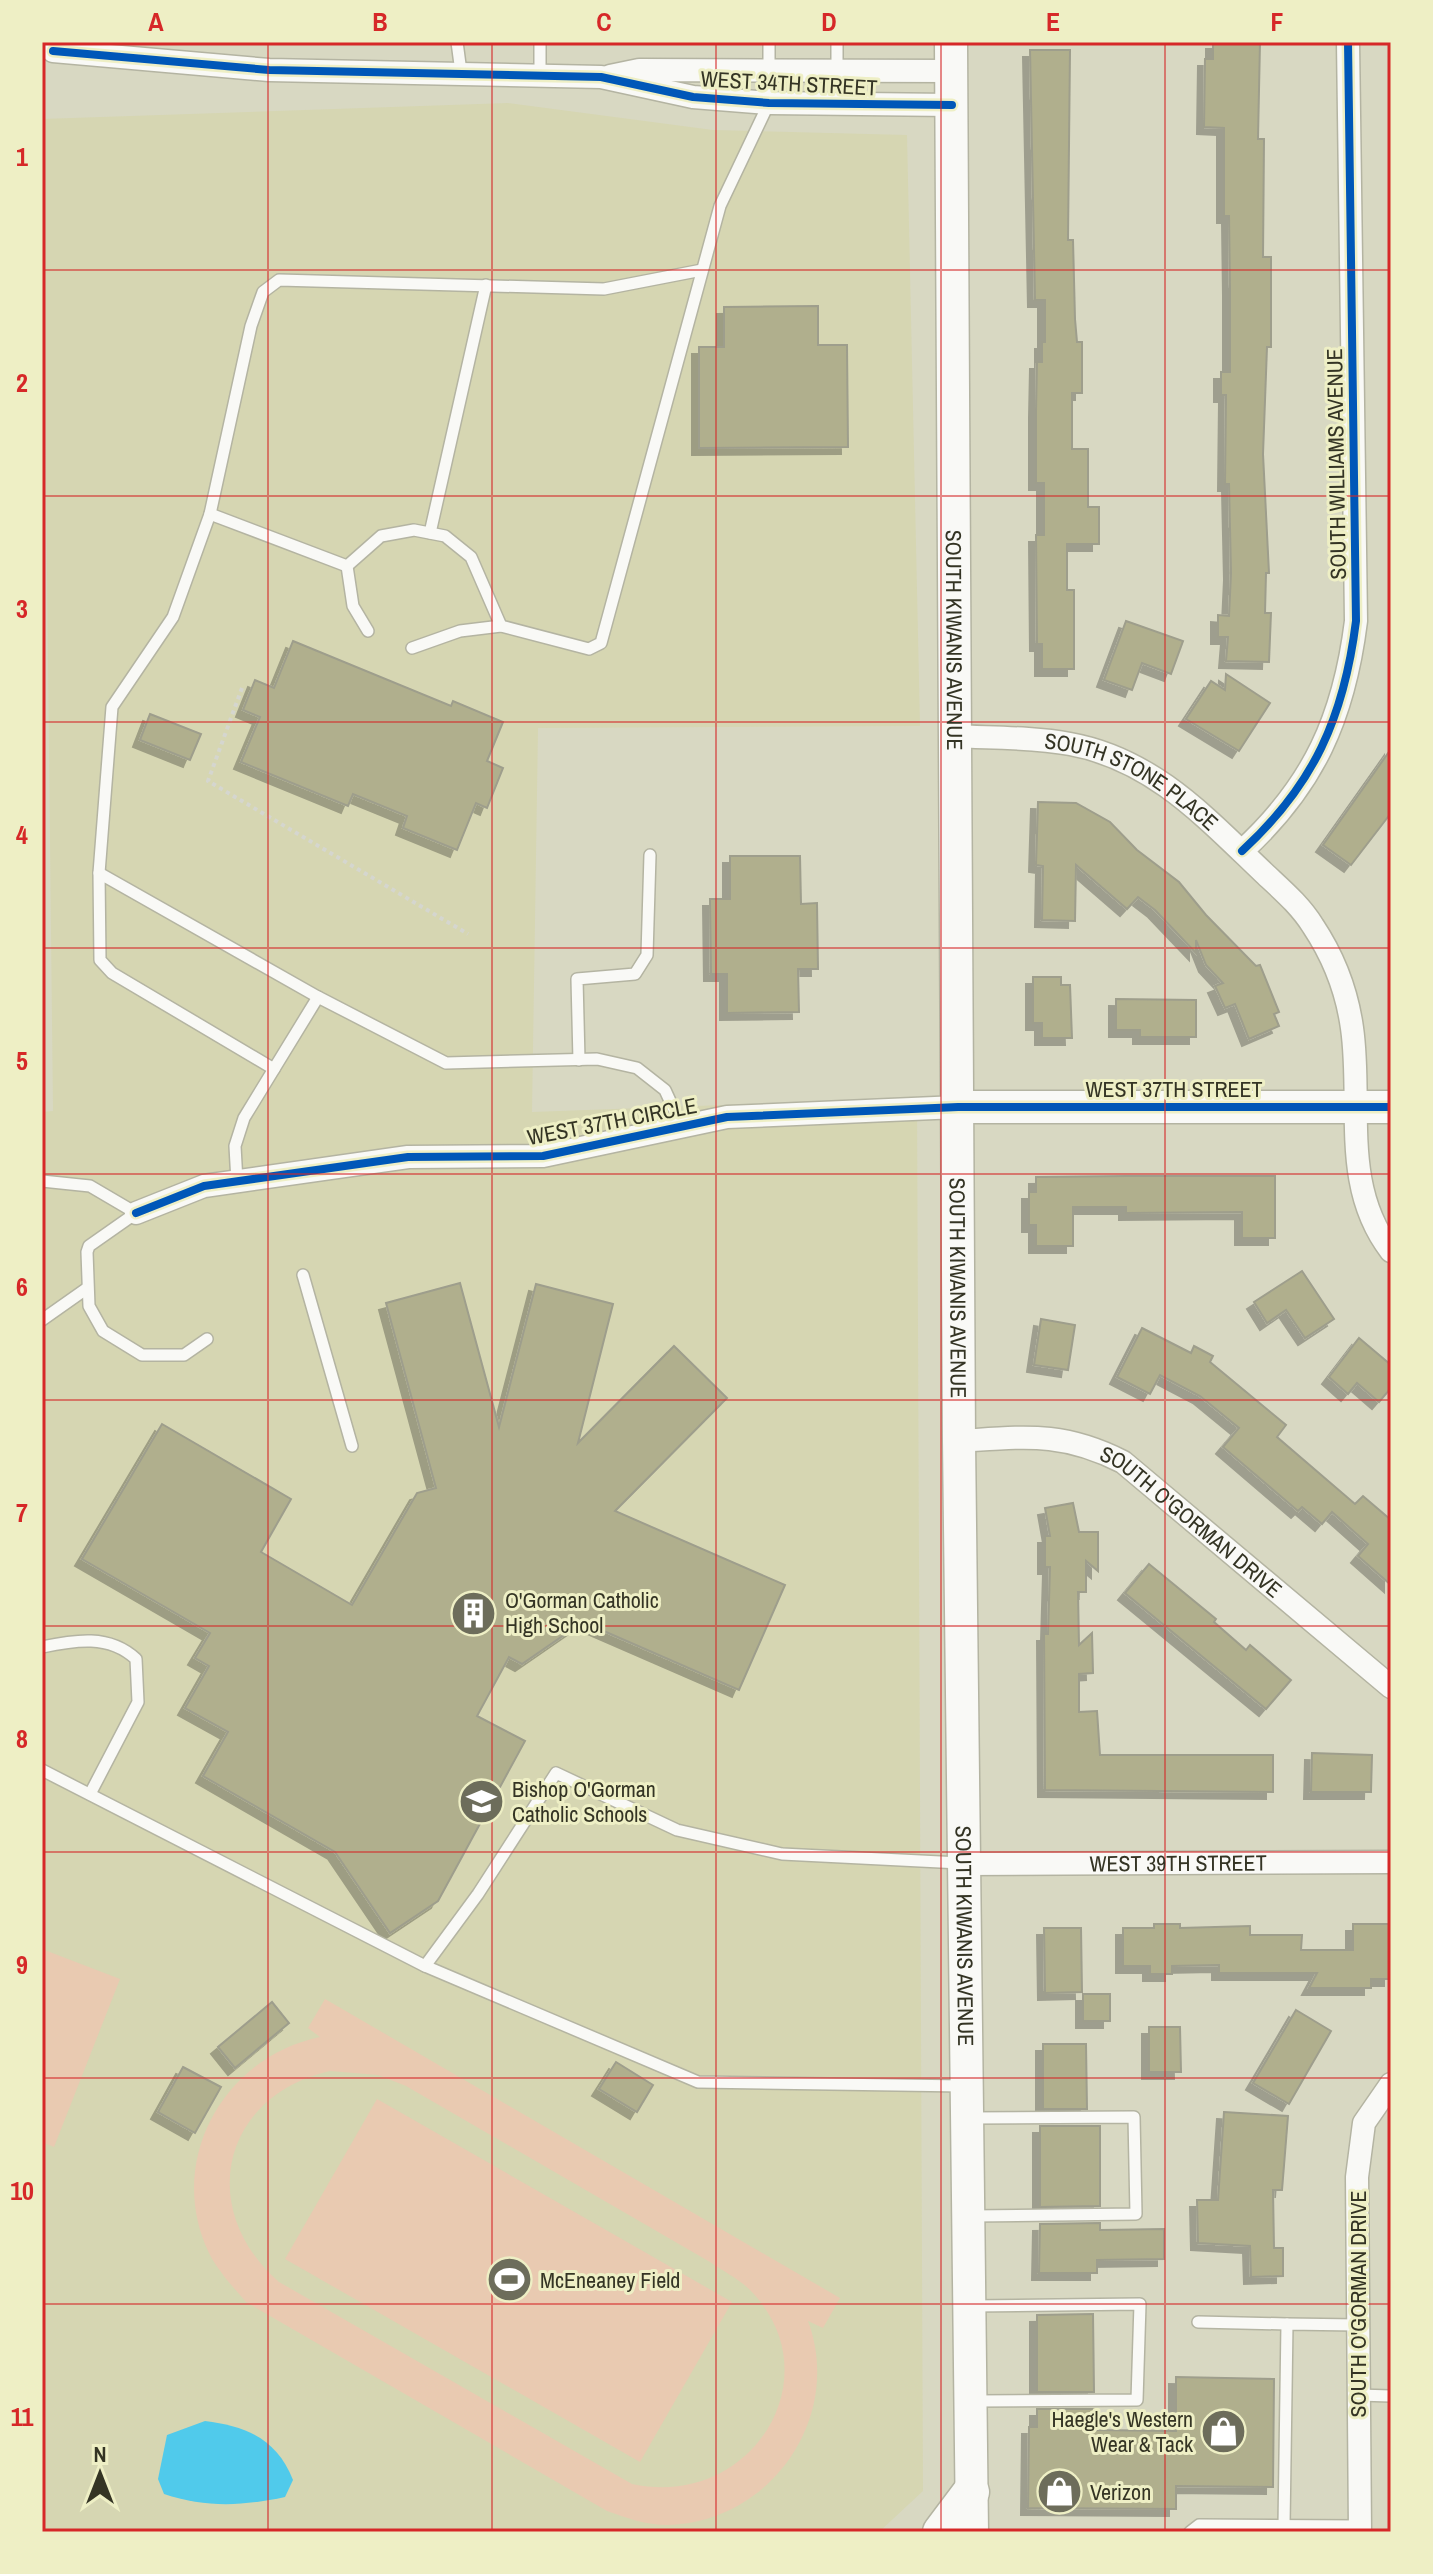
<svg xmlns="http://www.w3.org/2000/svg" width="1433" height="2574" font-family="'Archivo Narrow',sans-serif">
<defs>
<filter id="shadow"><feDropShadow dx="-7" dy="7" stdDeviation="0" flood-color="#0004"/></filter>
</defs>
<rect width="100%" height="100%" fill="#d8d8c2"/>
<path fill="#d6d6b2" d="M508,103L713,130L907,135L920,726L538,728L532,1112L917,1098L923,2491L879,2532H42V1112L53,1111L42,119Z"/>
<g fill="#e9cab1" fill-rule="evenodd">
<path d="M42,1949L120,1979L54,2147L42,2142Z"/>
<path d="M325,1999L840,2298L823,2328L808,2321C844,2418 770,2523 667,2525C646,2525 627,2518 607,2511L246,2302C233,2287 218,2271 209,2253C165,2162 223,2057 320,2037L308,2028ZM330,2071L378,2075L406,2086L710,2262C723,2271 739,2279 750,2290C835,2376 751,2510 632,2484L279,2282C196,2210 221,2096 330,2071Z"/>
<path d="M377,2099L732,2302L640,2462L285,2259Z"/>
</g>
<path fill="#50caeb" d="M205,2421C246,2426 277,2439 293,2480L285,2497C244,2506 205,2508 164,2494L158,2479L167,2435Z"/>
<g fill="#b0af8d" stroke="#9e9e8c" stroke-width="2" filter="url(#shadow)">
<path d="M1213,42H1260L1258,139H1264L1263,257H1271V347H1267L1263,454L1269,573H1266L1265,613H1271L1269,662L1226,661L1228,637H1218V615L1229,616L1231,573L1229,484H1225L1226,395H1221V372H1230V288L1229,216H1224V128L1204,127L1205,59H1213Z"/>
<path d="M1030,50H1070L1068,240H1073L1075,319L1077,342H1082V393H1072V449H1088V507H1099V544H1067V590H1074V669H1042V644H1037L1036,535H1044V483H1036V411L1037,362H1042V342H1045V300H1035Z"/>
<path d="M818,306V345H847L848,447L699,448V347H724V307Z"/>
<path d="M1126,621L1183,641L1171,674L1142,663L1132,690L1104,680Z"/>
<path d="M293,641L451,706L453,701L503,722L487,761L503,768L487,808L476,803L457,850L403,828L407,816L353,794L348,806L241,762L260,717L243,710L255,680L274,688Z"/>
<path d="M1226,674L1270,703L1239,751L1186,719L1211,681L1225,690Z"/>
<path d="M150,714L201,734L190,760L140,740Z"/>
<path d="M1391,749V813L1351,865L1323,845Z"/>
<path d="M1038,802L1076,803L1110,822L1137,850L1179,882L1206,915L1256,966L1260,965L1279,1012L1274,1014L1279,1026L1249,1039L1235,1004L1225,1008L1215,986L1223,983L1206,965L1196,940V953L1155,910L1138,897L1127,909L1076,865L1075,921L1042,920L1043,866L1036,865Z"/>
<path d="M730,856H800L801,904L817,903L818,969H798L799,1012L727,1013V974H711L710,899H730Z"/>
<path d="M1033,977H1061V985H1070L1072,1038H1042V1023H1033Z"/>
<path d="M1116,999L1196,1000V1037H1140V1030H1116Z"/>
<path d="M1126,1176H1275V1238H1242V1212L1126,1213V1207H1073V1246H1036V1225H1029V1192H1036V1177Z"/>
<path d="M1302,1271L1334,1319L1305,1338L1286,1310L1267,1323L1254,1302Z"/>
<path d="M460,1283L499,1427L536,1284L613,1304L578,1443L674,1346L727,1398L615,1511L785,1585L739,1690L583,1622L522,1664L509,1657L477,1716L525,1741L438,1901L390,1933L335,1852L203,1776L228,1732L185,1708L209,1666L195,1658L210,1633L82,1559L162,1424L291,1499L261,1552L352,1605L417,1493L436,1488L386,1303Z"/>
<path d="M1041,1319L1075,1325L1068,1370L1034,1365Z"/>
<path d="M1142,1328L1191,1353L1194,1346L1213,1356L1210,1362L1286,1425L1277,1437L1355,1504L1363,1496L1391,1520V1585L1358,1556L1368,1544L1332,1512L1322,1524L1302,1507L1298,1511L1223,1447L1239,1428L1200,1396L1160,1375L1150,1394L1117,1377Z"/>
<path d="M1359,1338L1391,1365V1388L1379,1402L1357,1383L1348,1394L1329,1377Z"/>
<path d="M1073,1503L1079,1532H1098V1571L1086,1561V1592H1078L1079,1645L1092,1633L1093,1673L1079,1674V1712L1097,1711L1100,1755H1273V1792L1045,1790L1044,1634H1048L1050,1567H1045V1536H1050L1045,1508Z"/>
<path d="M1149,1564L1216,1619L1214,1622L1246,1650L1250,1645L1291,1680L1266,1709L1125,1593Z"/>
<path d="M1312,1753L1372,1755L1371,1792H1311Z"/>
<path d="M1154,1924H1180V1928L1250,1926V1935H1302L1301,1950H1353V1924H1391V1979H1371V1988H1309L1317,1973H1219V1965L1172,1966V1974H1150V1966H1123V1928H1154Z"/>
<path d="M1044,1928H1081L1082,1992L1045,1993Z"/>
<rect x="1083" y="1994" width="27" height="27"/>
<path d="M272,2002L289,2023L235,2068L218,2047Z"/>
<path d="M1296,2010L1331,2031L1289,2104L1253,2083Z"/>
<path d="M1149,2027H1180L1181,2072H1149Z"/>
<path d="M1043,2044H1086L1087,2109H1043Z"/>
<path d="M616,2062L653,2085L637,2112L599,2089Z"/>
<path d="M183,2067L221,2087L195,2133L158,2112Z"/>
<path d="M1224,2112L1288,2116L1282,2190H1273L1274,2248H1283V2276L1251,2277L1250,2246L1198,2243L1197,2200H1218Z"/>
<path d="M1040,2126H1100V2206L1040,2207Z"/>
<path d="M1100,2223V2230L1164,2229V2259L1097,2260V2273H1039L1040,2224Z"/>
<path d="M1093,2314L1094,2392H1037V2315Z"/>
<path d="M1176,2377L1274,2379L1273,2487L1176,2486V2509L1028,2508L1029,2427H1037V2409H1094V2430L1176,2431Z"/>
</g>
<g fill="none" stroke-linecap="round" stroke-linejoin="round">
<defs>
<g id="lane">
<path d="M457,42L461,72"/>
<path d="M540,42V74"/>
<path d="M837,42V70"/>
<path d="M210,514L251,326L263,292L279,280L604,289L702,270"/>
<path d="M430,533L486,285"/>
<path d="M347,566L353,606L368,631"/>
<path d="M412,648L460,631L501,626"/>
<path d="M99,873L112,707L173,617L210,514L347,566L381,536L414,530L445,536L471,557L501,626L589,649L601,643L720,206L769,103V42"/>
<path d="M579,1060L577,979L635,974L647,955L650,855"/>
<path d="M274,1069L112,973L100,960L99,873L318,997"/>
<path d="M42,1181L90,1186L136,1213L89,1246L87,1252L89,1306L103,1331L142,1355H184L207,1339"/>
<path d="M237,1182L235,1146L244,1118L318,997L446,1063L597,1059L637,1068L665,1090L682,1127"/>
<path d="M303,1275L352,1446"/>
<path d="M42,1320L86,1289"/>
<path d="M42,1647C75,1640 109,1634 136,1659L138,1702L90,1794"/>
<path d="M42,1770L425,1966L478,1894L556,1773L677,1830L782,1854L960,1863"/>
<path d="M425,1966L698,2082L964,2086"/>
<path d="M968,2118L1134,2117L1136,2214L972,2216"/>
<path d="M972,2306L1140,2304L1137,2400L975,2401"/>
<path d="M1198,2322L1287,2324"/>
<path d="M1358,2395L1391,2396"/>
<path d="M1284,2525L1287,2324L1357,2325"/>
<path d="M1190,2532L1199,2525L1360,2526"/>
</g>
<g id="street">
<path d="M53,51L269,70L601,77L693,97L769,103L952,105"/>
<path d="M610,76L639,70L952,71"/>
<path id="s1" d="M954,736C992,738 1032,737 1070,744C1153,759 1206,818 1264,873C1282,890 1300,905 1313,926C1333,956 1347,992 1352,1028C1363,1104 1340,1185 1391,1251"/>
<path d="M1242,851C1314,785 1344,717 1356,621L1348,42"/>
<path d="M136,1213L204,1186L408,1157L543,1156L727,1117L958,1107"/>
<path id="s2" d="M959,1441C1025,1437 1062,1431 1123,1462L1391,1687"/>
<path id="s3" d="M964,1864L1391,1862"/>
<path d="M1360,2532L1357,2177L1364,2123L1391,2084"/>
</g>
<g id="secondary">
<path id="s4" d="M951,42L959,1441L972,2532"/>
<path d="M958,1107H1391"/>
</g>
<path id="primary" d="M941,2532L971,2492"/>
</defs>
<use href="#lane" stroke="#b4b4a2" stroke-width="14"/>
<use href="#street" stroke="#b4b4a2" stroke-width="25"/>
<use href="#secondary" stroke="#b4b4a2" stroke-width="35"/>
<use href="#primary" stroke="#b4b4a2" stroke-width="39"/>
<path stroke="#d5d6cf" stroke-width="4" stroke-dasharray="4 4" stroke-linecap="butt" d="M242,688L208,781L468,934"/>
<use href="#lane" stroke="#f9f9f6" stroke-width="11"/>
<use href="#street" stroke="#f9f9f6" stroke-width="22"/>
<use href="#secondary" stroke="#f9f9f6" stroke-width="32"/>
<use href="#primary" stroke="#f9f9f6" stroke-width="36"/>
<defs>
<g id="cycleway">
<path d="M53,51L269,70L601,77L693,97L769,103L952,105"/>
<path d="M1242,851C1314,785 1344,717 1356,621L1348,42"/>
<path d="M136,1213L204,1186L408,1157L543,1156L727,1117L958,1107H1391"/>
</g>
</defs>
<use href="#cycleway" stroke="#eeefc5" stroke-width="13"/>
<use href="#cycleway" stroke="#0057b8" stroke-width="8"/>
</g>
<path fill="none" stroke="#d62828" stroke-width="2" stroke-opacity="0.55" d="M268,42V2532M492,42V2532M716,42V2532M941,42V2532M1165,42V2532M42,270H1391M42,496H1391M42,722H1391M42,948H1391M42,1174H1391M42,1400H1391M42,1626H1391M42,1852H1391M42,2078H1391M42,2304H1391"/>
<defs>
<symbol id="building-disc" viewBox="-11 -11 22 22"><circle r="9.5" fill="#6d6d5b" stroke="#eeefc5"/><path d="M-4-6H4V6H1V3H-1V6H-4ZM-2.5-4.3h1.7v1.8h-1.7ZM.8-4.3h1.7v1.8H.8ZM-2.5-1h1.7V.8h-1.7ZM.8-1h1.7V.8H.8Z" fill="#fff"/></symbol>
<symbol id="school-disc" viewBox="-11 -11 22 22"><circle r="9.5" fill="#6d6d5b" stroke="#eeefc5"/><path d="M0-5L7-2L0 1L-7-2ZM-4 1L0 2.5L4 1V4Q0 6-4 4Z" fill="#fff"/></symbol>
<symbol id="stadium-disc" viewBox="-11 -11 22 22"><circle r="9.5" fill="#6d6d5b" stroke="#eeefc5"/><path d="M0-5a6.5 5 0 1 0 0 10a6.5 5 0 1 0 0-10ZM-3.5-1.8h7v3.6h-7Z" fill="#fff"/></symbol>
<symbol id="shop-disc" viewBox="-11 -11 22 22"><circle r="9.5" fill="#6d6d5b" stroke="#eeefc5"/><path d="M-5-2.5h2.3a2.7 3.5 0 0 1 5.4 0H5L5.5 6h-11ZM-1.5-2.5h3a1.5 2.3 0 0 0-3 0Z" fill="#fff"/></symbol>
</defs>
<g fill-rule="evenodd">
<use href="#building-disc" x="448" y="1588" width="51" height="51"/>
<use href="#school-disc" x="456" y="1776" width="51" height="51"/>
<use href="#stadium-disc" x="484" y="2254" width="51" height="51"/>
<use href="#shop-disc" x="1198" y="2406" width="51" height="51"/>
<use href="#shop-disc" x="1034" y="2466" width="51" height="51"/>
</g>
<g text-anchor="middle" dominant-baseline="central" stroke-width="6" stroke-linejoin="round" paint-order="stroke">
<g font-size="22" fill="#343424" stroke="#eeefc5">
<text transform="translate(789 83) rotate(3)">WEST 34TH STREET</text>
<text transform="translate(1336 464) rotate(-91)">SOUTH WILLIAMS AVENUE</text>
<text stroke="none"><textPath href="#s4" startOffset="598">SOUTH KIWANIS AVENUE</textPath></text>
<text stroke="none"><textPath href="#s1" startOffset="188">SOUTH STONE PLACE</textPath></text>
<text x="1174" y="1089">WEST 37TH STREET</text>
<text transform="translate(612 1121) rotate(-11)">WEST 37TH CIRCLE</text>
<text stroke="none"><textPath href="#s4" startOffset="1246">SOUTH KIWANIS AVENUE</textPath></text>
<text stroke="none"><textPath href="#s2" startOffset="258">SOUTH O'GORMAN DRIVE</textPath></text>
<text stroke="none"><textPath href="#s3" startOffset="214">WEST 39TH STREET</textPath></text>
<text stroke="none"><textPath href="#s4" startOffset="1894">SOUTH KIWANIS AVENUE</textPath></text>
<text transform="translate(1358 2304) rotate(-90)">SOUTH O'GORMAN DRIVE</text>
</g>
<g font-size="22" fill="#343424" stroke="#eeefc5" text-anchor="start">
<text x="505" y="1600">O'Gorman Catholic<tspan x="505" dy="25">High School</tspan></text>
<text x="512" y="1789">Bishop O'Gorman<tspan x="512" dy="25">Catholic Schools</tspan></text>
<text x="540" y="2280">McEneaney Field</text>
<text x="1193" y="2419" text-anchor="end">Haegle's Western<tspan x="1193" dy="25">Wear &amp; Tack</tspan></text>
<text x="1090" y="2492">Verizon</text>
</g>
</g>
<rect width="1433" height="2574" fill="none" stroke="#eeefc5" stroke-width="88"/>
<g transform="translate(100 2474)" stroke="#eeefc5" stroke-width="6" paint-order="stroke">
<path d="M0-6L14 30L0 20L-14 30Z" fill="#343424"/>
<text y="-12" font-size="22" font-weight="bold" text-anchor="middle" fill="#343424">N</text>
</g>
<rect x="44" y="44" width="1345" height="2486" fill="none" stroke="#d62828" stroke-width="3"/>
<g font-size="26" text-anchor="middle" font-weight="bold" fill="#d62828">
<text x="156" y="31">A</text>
<text x="380" y="31">B</text>
<text x="604" y="31">C</text>
<text x="829" y="31">D</text>
<text x="1053" y="31">E</text>
<text x="1277" y="31">F</text>
<text x="22" y="166">1</text>
<text x="22" y="392">2</text>
<text x="22" y="618">3</text>
<text x="22" y="844">4</text>
<text x="22" y="1070">5</text>
<text x="22" y="1296">6</text>
<text x="22" y="1522">7</text>
<text x="22" y="1748">8</text>
<text x="22" y="1974">9</text>
<text x="22" y="2200">10</text>
<text x="22" y="2426">11</text>
</g>
</svg>
